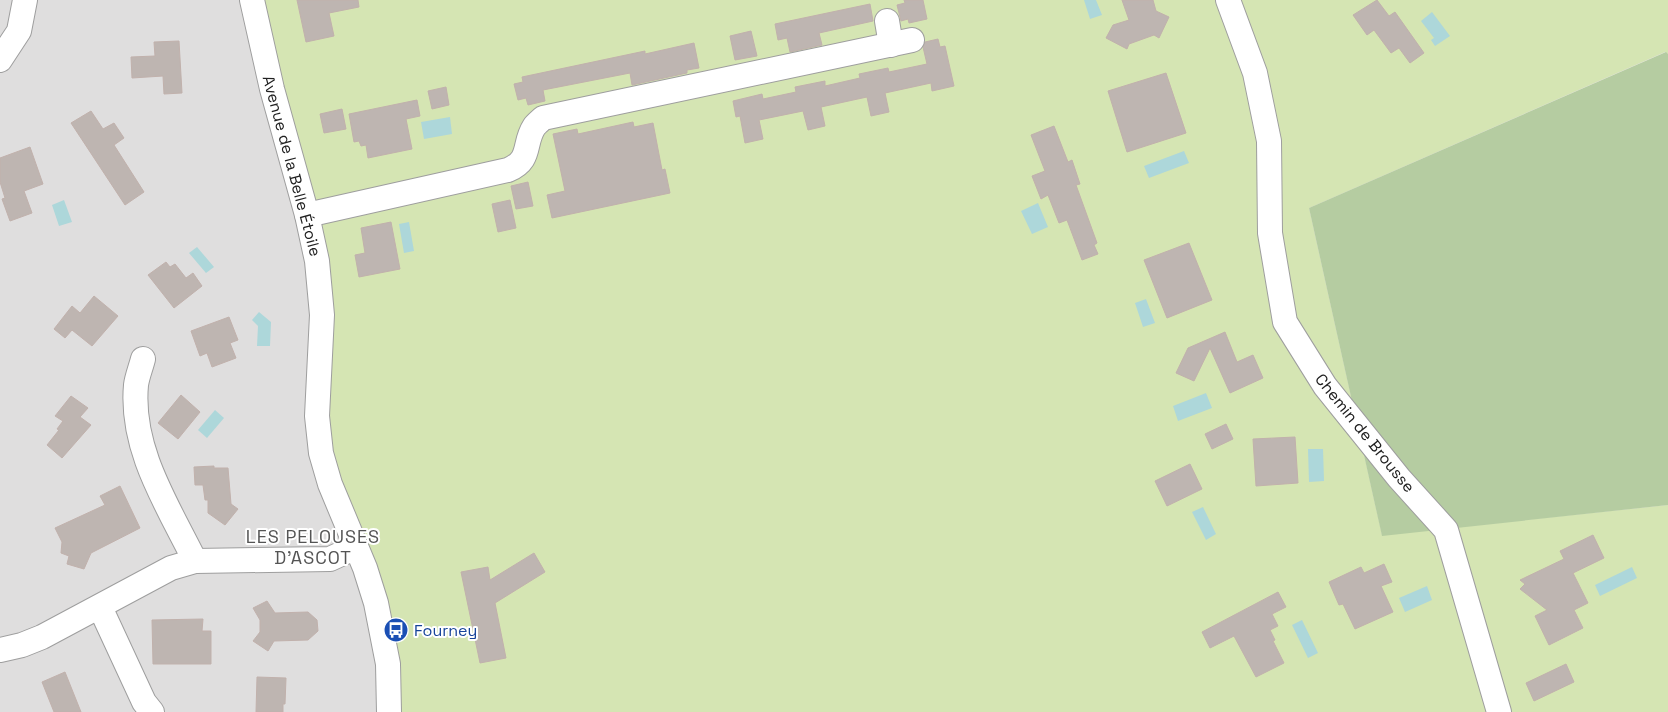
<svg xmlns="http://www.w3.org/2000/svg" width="1668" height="712" font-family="'Space Grotesk',sans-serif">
<rect width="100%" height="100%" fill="#f0ece8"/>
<path fill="#dfdede" d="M0,0H1668V54L1665,52L1309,208L1382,535L1668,505V712L365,568L389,712H0Z"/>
<path fill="#d5e5b3" d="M252,0H1668V54L1665,52L1309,208L1382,535L1668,505V712H389V681L330,484L322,315Z"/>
<path fill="#b5cca1" d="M1666,52L1668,54V505L1382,536L1309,208Z"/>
<g fill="#add7da">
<path d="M1084,0H1096L1102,15L1090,19Z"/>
<path d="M1432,12L1450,36L1435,46L1431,40L1434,38L1421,21Z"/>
<path d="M450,117L452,134L424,139L421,122Z"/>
<path d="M1184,151L1189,163L1149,178L1144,166Z"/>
<path d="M64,200L72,222L59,226L52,205Z"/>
<path d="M1038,203L1048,227L1032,234L1021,211Z"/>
<path d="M409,222L414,251L404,253L399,224Z"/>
<path d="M197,247L214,267L206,273L189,253Z"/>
<path d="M1146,299L1155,323L1143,327L1135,303Z"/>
<path d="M259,312L271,322L270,346H257L258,326L252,320Z"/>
<path d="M1206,393L1212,408L1178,421L1173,406Z"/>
<path d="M215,410L224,418L207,438L198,430Z"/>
<path d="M1308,449H1323L1324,481L1309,482Z"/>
<path d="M1203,507L1216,534L1206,540L1192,512Z"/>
<path d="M1632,567L1637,578L1600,596L1595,585Z"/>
<path d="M1427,586L1432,600L1405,612L1399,598Z"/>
<path d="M1302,620L1318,653L1308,658L1292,625Z"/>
</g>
<g fill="#beb5b1" stroke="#c1b1ac">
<path d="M297,0H358L359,7L329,13L334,36L306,42Z"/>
<path d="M904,0H923L927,19L909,23L908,19L901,21L897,5L905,3Z"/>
<path d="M1122,0H1153L1156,11L1169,17L1159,38L1154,35L1129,44L1127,49L1106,38L1113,25L1129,20Z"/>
<path d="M1377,0L1389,16L1395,12L1424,53L1410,63L1399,48L1391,53L1374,30L1367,35L1353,15Z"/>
<path d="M870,4L873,21L819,33L822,45L790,52L787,38L778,40L775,24Z"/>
<path d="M751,31L757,56L735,60L730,36Z"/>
<path d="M938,39L940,47L945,46L954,86L932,91L931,83L885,93L889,112L871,116L867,97L821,107L825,126L808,130L803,111L759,120L763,139L745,143L740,116L736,117L733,101L762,94L763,99L796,92L795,87L825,81V86L860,78L859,74L888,68L889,72L927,64L923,47L925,42Z"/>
<path d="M179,41L182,93L164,94L163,76L132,78L131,57L155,56L154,42Z"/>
<path d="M694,43L699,68L687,70V73L632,85L630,73L543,90L545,101L528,105L526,98L518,100L514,84L523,82L522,77L645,51V54Z"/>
<path d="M1166,73L1186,133L1127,152L1108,91Z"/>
<path d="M446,87L449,105L432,109L428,91Z"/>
<path d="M417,100L420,116L406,119L412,149L368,158L366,145L361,146L359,141L354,142L349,114Z"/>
<path d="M342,109L346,129L324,133L320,114Z"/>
<path d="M91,111L103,129L114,123L124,138L114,145L144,192L125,205L71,123Z"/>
<path d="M633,122L634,127L653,123L662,170L665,169L670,193L552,218L547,195L565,191L553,134L577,129L578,134Z"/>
<path d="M1054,126L1068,162L1072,160L1080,184L1076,185L1097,243L1094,245L1098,254L1082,260L1067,220L1059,223L1048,195L1041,199L1032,176L1045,171L1031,135Z"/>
<path d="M30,147L43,184L24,191L32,213L10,221L2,199L5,198L0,182V158Z"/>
<path d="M528,182L533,206L516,209L511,186Z"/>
<path d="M510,200L516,228L498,232L492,204Z"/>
<path d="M391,222L400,269L359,277L355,255L365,253L361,228Z"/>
<path d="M1189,243L1212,300L1167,318L1144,260Z"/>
<path d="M166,262L170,267L175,264L186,278L193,273L202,286L174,308L148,275Z"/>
<path d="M94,296L118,316L92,346L72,330L65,338L54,329L72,306L80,313Z"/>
<path d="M229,317L238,340L230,343L236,358L212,367L207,353L200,356L191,331Z"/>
<path d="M1225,332L1237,362L1253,355L1263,378L1230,393L1210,348L1194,381L1176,373L1188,348Z"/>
<path d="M181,395L200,412L178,439L158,423Z"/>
<path d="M71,396L88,408L80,417L91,425L62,458L47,445L59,430L57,429L63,421L55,416Z"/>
<path d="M1226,424L1233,439L1212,449L1205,434Z"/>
<path d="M1295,437L1298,483L1256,486L1253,439Z"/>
<path d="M1190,464L1202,489L1167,506L1155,481Z"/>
<path d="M214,466V468H228L231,504L238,509L225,525L208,513V500H205L203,485H195L194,467Z"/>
<path d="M120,486L140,528L91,553L84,569L67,564L69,556L61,553L62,542L55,528L105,505L100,496Z"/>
<path d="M1593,535L1604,558L1573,573L1588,603L1574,610L1583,628L1549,645L1535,616L1547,610L1520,589L1525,584L1520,580L1564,559L1560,551Z"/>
<path d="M534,553L545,572L495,603L506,658L480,663L461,572L488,567L490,580Z"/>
<path d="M1384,564L1392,582L1381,586L1393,612L1355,629L1343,604L1339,605L1329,582L1361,567L1364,573Z"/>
<path d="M1278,592L1286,607L1272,614L1278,626L1270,630L1275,640L1273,641L1284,663L1256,677L1234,636L1210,648L1202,632Z"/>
<path d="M267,601L275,613L308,612L317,620L318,631L308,640L274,641L268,651L253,641L260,632V620L253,608Z"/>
<path d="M203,619L202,631H211V664H153L152,620Z"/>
<path d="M1566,664L1574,682L1534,701L1526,683Z"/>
<path d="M65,672L81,712H54L42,682Z"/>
<path d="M257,677L286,678L285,704H283V712H256Z"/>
</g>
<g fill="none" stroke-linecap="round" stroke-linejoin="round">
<defs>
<g id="minor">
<path d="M252,0L272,89L307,215L317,261L322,315L317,416L321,453L330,484L365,568L376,603L388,664L389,712"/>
<path d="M1228,0L1255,73L1269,141L1270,233L1285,322L1325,386L1399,478L1446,530L1499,712"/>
<path d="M887,21L891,45"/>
<path d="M0,60L19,31L25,0"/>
<path d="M307,215L508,170C532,160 523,144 534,127C536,124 540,121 543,118L912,40"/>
<path d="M143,359C141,367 137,377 136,385C130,449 168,506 195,561"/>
<path d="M100,607L144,702L152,712"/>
<path d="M0,650L22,645L42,637L171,568L195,561L330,559L356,547"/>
</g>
</defs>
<use href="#minor" stroke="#9e9e9e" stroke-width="26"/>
<use href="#minor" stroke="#fff" stroke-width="24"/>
</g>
<defs>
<symbol id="bus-disc" viewBox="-11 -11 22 22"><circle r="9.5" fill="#1a4fb4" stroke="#fff"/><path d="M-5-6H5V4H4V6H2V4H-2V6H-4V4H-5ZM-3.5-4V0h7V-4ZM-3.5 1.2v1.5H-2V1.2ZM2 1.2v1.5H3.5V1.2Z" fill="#fff"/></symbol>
</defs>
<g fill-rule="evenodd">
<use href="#bus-disc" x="382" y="616" width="28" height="28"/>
</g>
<g text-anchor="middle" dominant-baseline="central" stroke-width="4" stroke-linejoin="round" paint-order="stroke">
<g font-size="16" fill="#212121" stroke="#fff">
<text transform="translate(292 166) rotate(75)">Avenue de la Belle Étoile</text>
<text transform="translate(1365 433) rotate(51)">Chemin de Brousse</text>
</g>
<g font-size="16" fill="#164399" stroke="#fff" text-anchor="start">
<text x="414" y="630">Fourney</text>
</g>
<g font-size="18" letter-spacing="1" fill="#545454" stroke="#fff">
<text x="313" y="536">LES PELOUSES<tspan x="313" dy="21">D'ASCOT</tspan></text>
</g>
</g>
</svg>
